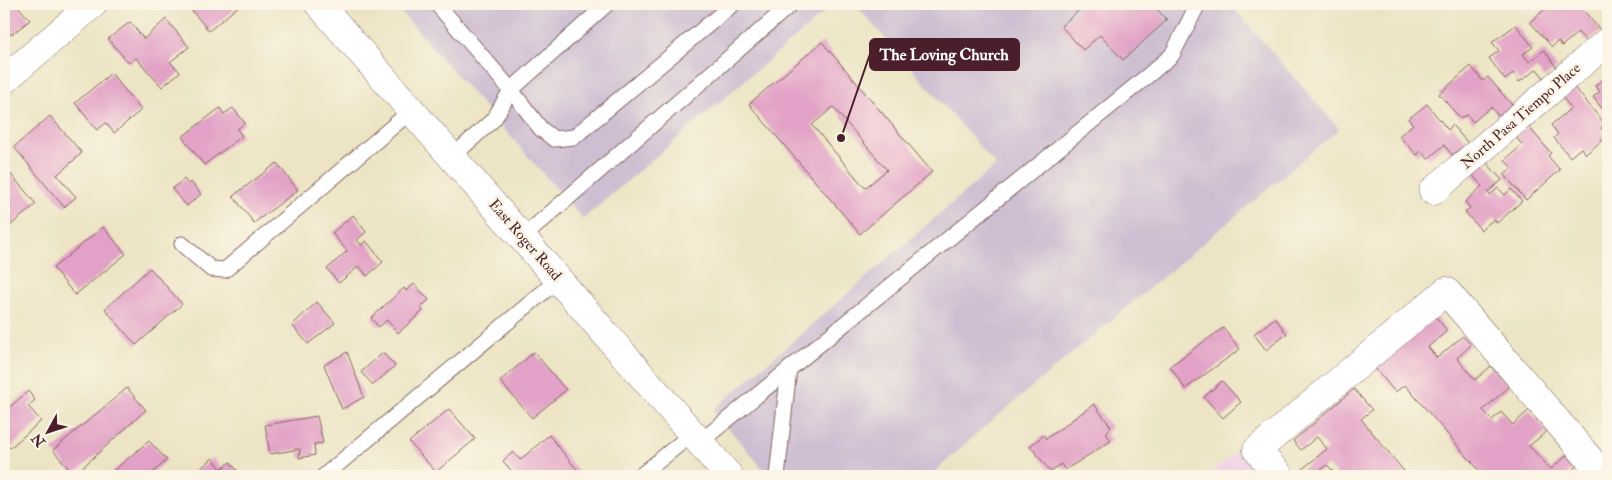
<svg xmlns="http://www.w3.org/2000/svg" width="1612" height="480" font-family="'IM FELL Double Pica',serif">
<rect width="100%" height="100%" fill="#fcf5e5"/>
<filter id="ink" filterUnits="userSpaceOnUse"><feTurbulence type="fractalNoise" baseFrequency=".02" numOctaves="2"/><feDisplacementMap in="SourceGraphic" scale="10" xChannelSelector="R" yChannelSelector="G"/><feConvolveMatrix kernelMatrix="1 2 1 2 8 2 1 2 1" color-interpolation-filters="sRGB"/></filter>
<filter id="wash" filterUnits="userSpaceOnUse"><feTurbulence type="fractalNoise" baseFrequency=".0096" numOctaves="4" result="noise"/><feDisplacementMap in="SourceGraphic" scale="20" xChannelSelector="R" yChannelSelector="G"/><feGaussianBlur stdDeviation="1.12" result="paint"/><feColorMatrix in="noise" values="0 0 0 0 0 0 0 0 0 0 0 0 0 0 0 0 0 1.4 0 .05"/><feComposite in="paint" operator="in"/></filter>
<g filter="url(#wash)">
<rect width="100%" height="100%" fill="#ece4c4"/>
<path fill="#efd0e6" d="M1238,450L1261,476H1207Z"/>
<g fill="#cdbed2">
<path d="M394,4H834L583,219Z"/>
<path d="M855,4H1230L1339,129L982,429L930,476H769L713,410L996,165Z"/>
</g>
<g id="blocks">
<g fill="#e2a1c6" fill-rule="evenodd">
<path d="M4,4H16L30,20L11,35L4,27Z"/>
<path d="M200,4H241L209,31L192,11Z"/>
<path d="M1082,4H1152L1167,20L1123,60L1100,35L1083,50L1061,26L1084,6Z"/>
<path d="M1551,4H1578L1601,31L1587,42L1578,32L1562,46L1558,41L1552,47L1530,22Z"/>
<path d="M166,19L189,47L170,62L180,72L162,87L136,58L129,63L108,39L130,22L144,39Z"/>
<path d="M1516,25L1533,47L1523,54L1529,62L1544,50L1557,68L1544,78L1537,69L1519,82L1514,73L1505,80L1489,58L1499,51L1492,42Z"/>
<path d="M822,42L932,172L860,234L749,104ZM833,107L887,170L865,188L812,125Z"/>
<path d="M1471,66L1483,81L1488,77L1512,105L1499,117L1491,107L1473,122L1467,115L1460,118L1439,94Z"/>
<path d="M111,73L141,110L114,133L106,123L97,130L75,103Z"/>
<path d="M1608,75V116L1593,97L1600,92L1595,86Z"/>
<path d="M1574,87L1605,124L1601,128L1607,136L1586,154L1581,148L1570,157L1554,138L1558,134L1551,125L1571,108L1562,97Z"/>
<path d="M1427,104L1448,130L1452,125L1468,143L1452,155L1444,145L1428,159L1421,151L1417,155L1399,136L1413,124L1408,119Z"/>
<path d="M220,108L224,114L233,108L245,123L237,129L242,136L204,165L182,137Z"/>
<path d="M50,116L82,153L57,175L76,197L64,207L14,147Z"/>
<path d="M1528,126L1551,153L1548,156L1560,170L1526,200L1504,174L1512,168L1505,160L1522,145L1516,137Z"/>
<path d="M1484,160L1502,180L1488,192L1490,195L1498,188L1505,195L1511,189L1522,201L1497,223L1494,219L1481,230L1465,212L1470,208L1465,202L1482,186L1470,172Z"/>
<path d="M277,163L298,190L254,223L233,196Z"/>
<path d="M4,166L36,204L4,231Z"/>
<path d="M184,179L188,184L191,182L201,194L187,206L172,189Z"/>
<path d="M353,215L366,232L357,240L361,245L366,241L383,262L367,276L359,266L339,283L327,269L347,251L332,233Z"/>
<path d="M103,227L126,254L75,295L53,268Z"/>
<path d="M150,268L182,304L136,345L105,309Z"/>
<path d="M414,284L429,300L421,307L423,311L398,333L387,320L379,327L371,318L404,288L406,291Z"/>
<path d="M317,302L335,323L308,344L292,325Z"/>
<path d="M1436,317L1447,331L1428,347L1437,358L1463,336L1471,345L1457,358L1475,380L1491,366L1509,387L1483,410L1492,420L1501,412L1513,425L1529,410L1547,431L1529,446L1551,469L1567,455L1577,466L1565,476H1484L1405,385L1395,392L1375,368Z"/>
<path d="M1275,318L1287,334L1266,350L1254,334Z"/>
<path d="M1223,328L1240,349L1185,389L1170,366Z"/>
<path d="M347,352L364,397L342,409L324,365Z"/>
<path d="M534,352L566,390L532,418L500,381Z"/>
<path d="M383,353L395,366L373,385L361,372Z"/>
<path d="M1222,381L1241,402L1223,418L1204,397Z"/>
<path d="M127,388L146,410L74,475L53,450Z"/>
<path d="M1354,389L1372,410L1361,419L1408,476H1338L1327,465L1314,476H1307L1301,470L1327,449L1317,437L1301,450L1293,441Z"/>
<path d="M28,391L35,400L28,406L41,421L10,448L4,442V412Z"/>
<path d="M1094,404L1111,427L1106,433L1111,441L1065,470L1061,464L1051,472L1030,446L1044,435L1046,439Z"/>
<path d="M449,409L475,439L436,472L409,442Z"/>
<path d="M317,416L323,443L314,444L315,455L299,458L300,449L270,454L265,425Z"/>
<path d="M549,435L578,471L572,476H516L503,461L513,452L520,460Z"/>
<path d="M149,441L167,460L149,476H107Z"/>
<path d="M213,458L221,469L230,462L242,476H191Z"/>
</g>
</g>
</g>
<g filter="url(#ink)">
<use href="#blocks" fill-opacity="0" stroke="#836461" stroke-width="1"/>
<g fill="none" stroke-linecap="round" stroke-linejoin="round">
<defs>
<g id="lane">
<path d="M437,4L511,90L541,129L554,139L574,137L733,4"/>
<path d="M452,157L494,119L511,90L607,4"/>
<path d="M523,237L791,4"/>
<path d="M182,244L211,269L225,270L412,110"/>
<path d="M700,442L1151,73L1172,55L1198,4"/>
<path d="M324,476L559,279"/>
<path d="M640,476L693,433"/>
<path d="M777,476L789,369"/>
</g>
<g id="street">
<path d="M4,80L93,4"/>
<path d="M1433,191L1608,41"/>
<path d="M1280,476L1257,450L1446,291L1604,476"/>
</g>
<path id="secondary" d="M319,4L729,476"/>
</defs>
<use href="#lane" stroke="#836461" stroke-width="17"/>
<use href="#street" stroke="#836461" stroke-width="29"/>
<use href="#secondary" stroke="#836461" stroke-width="29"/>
<use href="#lane" stroke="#fff" stroke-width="15"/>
<use href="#street" stroke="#fff" stroke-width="28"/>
<use href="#secondary" stroke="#fff" stroke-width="28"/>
</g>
</g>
<g text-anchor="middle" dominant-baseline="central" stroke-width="5" stroke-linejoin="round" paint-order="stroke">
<g font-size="15" fill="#4a1f2b" stroke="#fcf5e5">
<text transform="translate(1521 116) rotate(-41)">North Pasa Tiempo Place</text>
<text transform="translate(525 240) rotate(49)">East Roger Road</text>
</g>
</g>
<path fill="none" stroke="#4a1f2b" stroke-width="2" d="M841 138L870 54"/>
<circle fill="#4a1f2b" stroke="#fcf5e5" stroke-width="2" cx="841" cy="138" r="5"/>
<rect fill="#4a1f2b" stroke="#4a1f2b" stroke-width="2" x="870" y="39" width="149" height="31" rx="5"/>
<g font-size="16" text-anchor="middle" font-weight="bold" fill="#fff">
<text x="944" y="60">The Loving Church</text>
</g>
<rect width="1612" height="480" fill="none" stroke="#fcf5e5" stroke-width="20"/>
<g transform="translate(48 432) rotate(230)" stroke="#fcf5e5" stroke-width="4" paint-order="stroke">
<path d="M0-4L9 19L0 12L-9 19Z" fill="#4a1f2b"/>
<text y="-8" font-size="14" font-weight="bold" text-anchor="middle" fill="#4a1f2b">N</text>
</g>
</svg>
